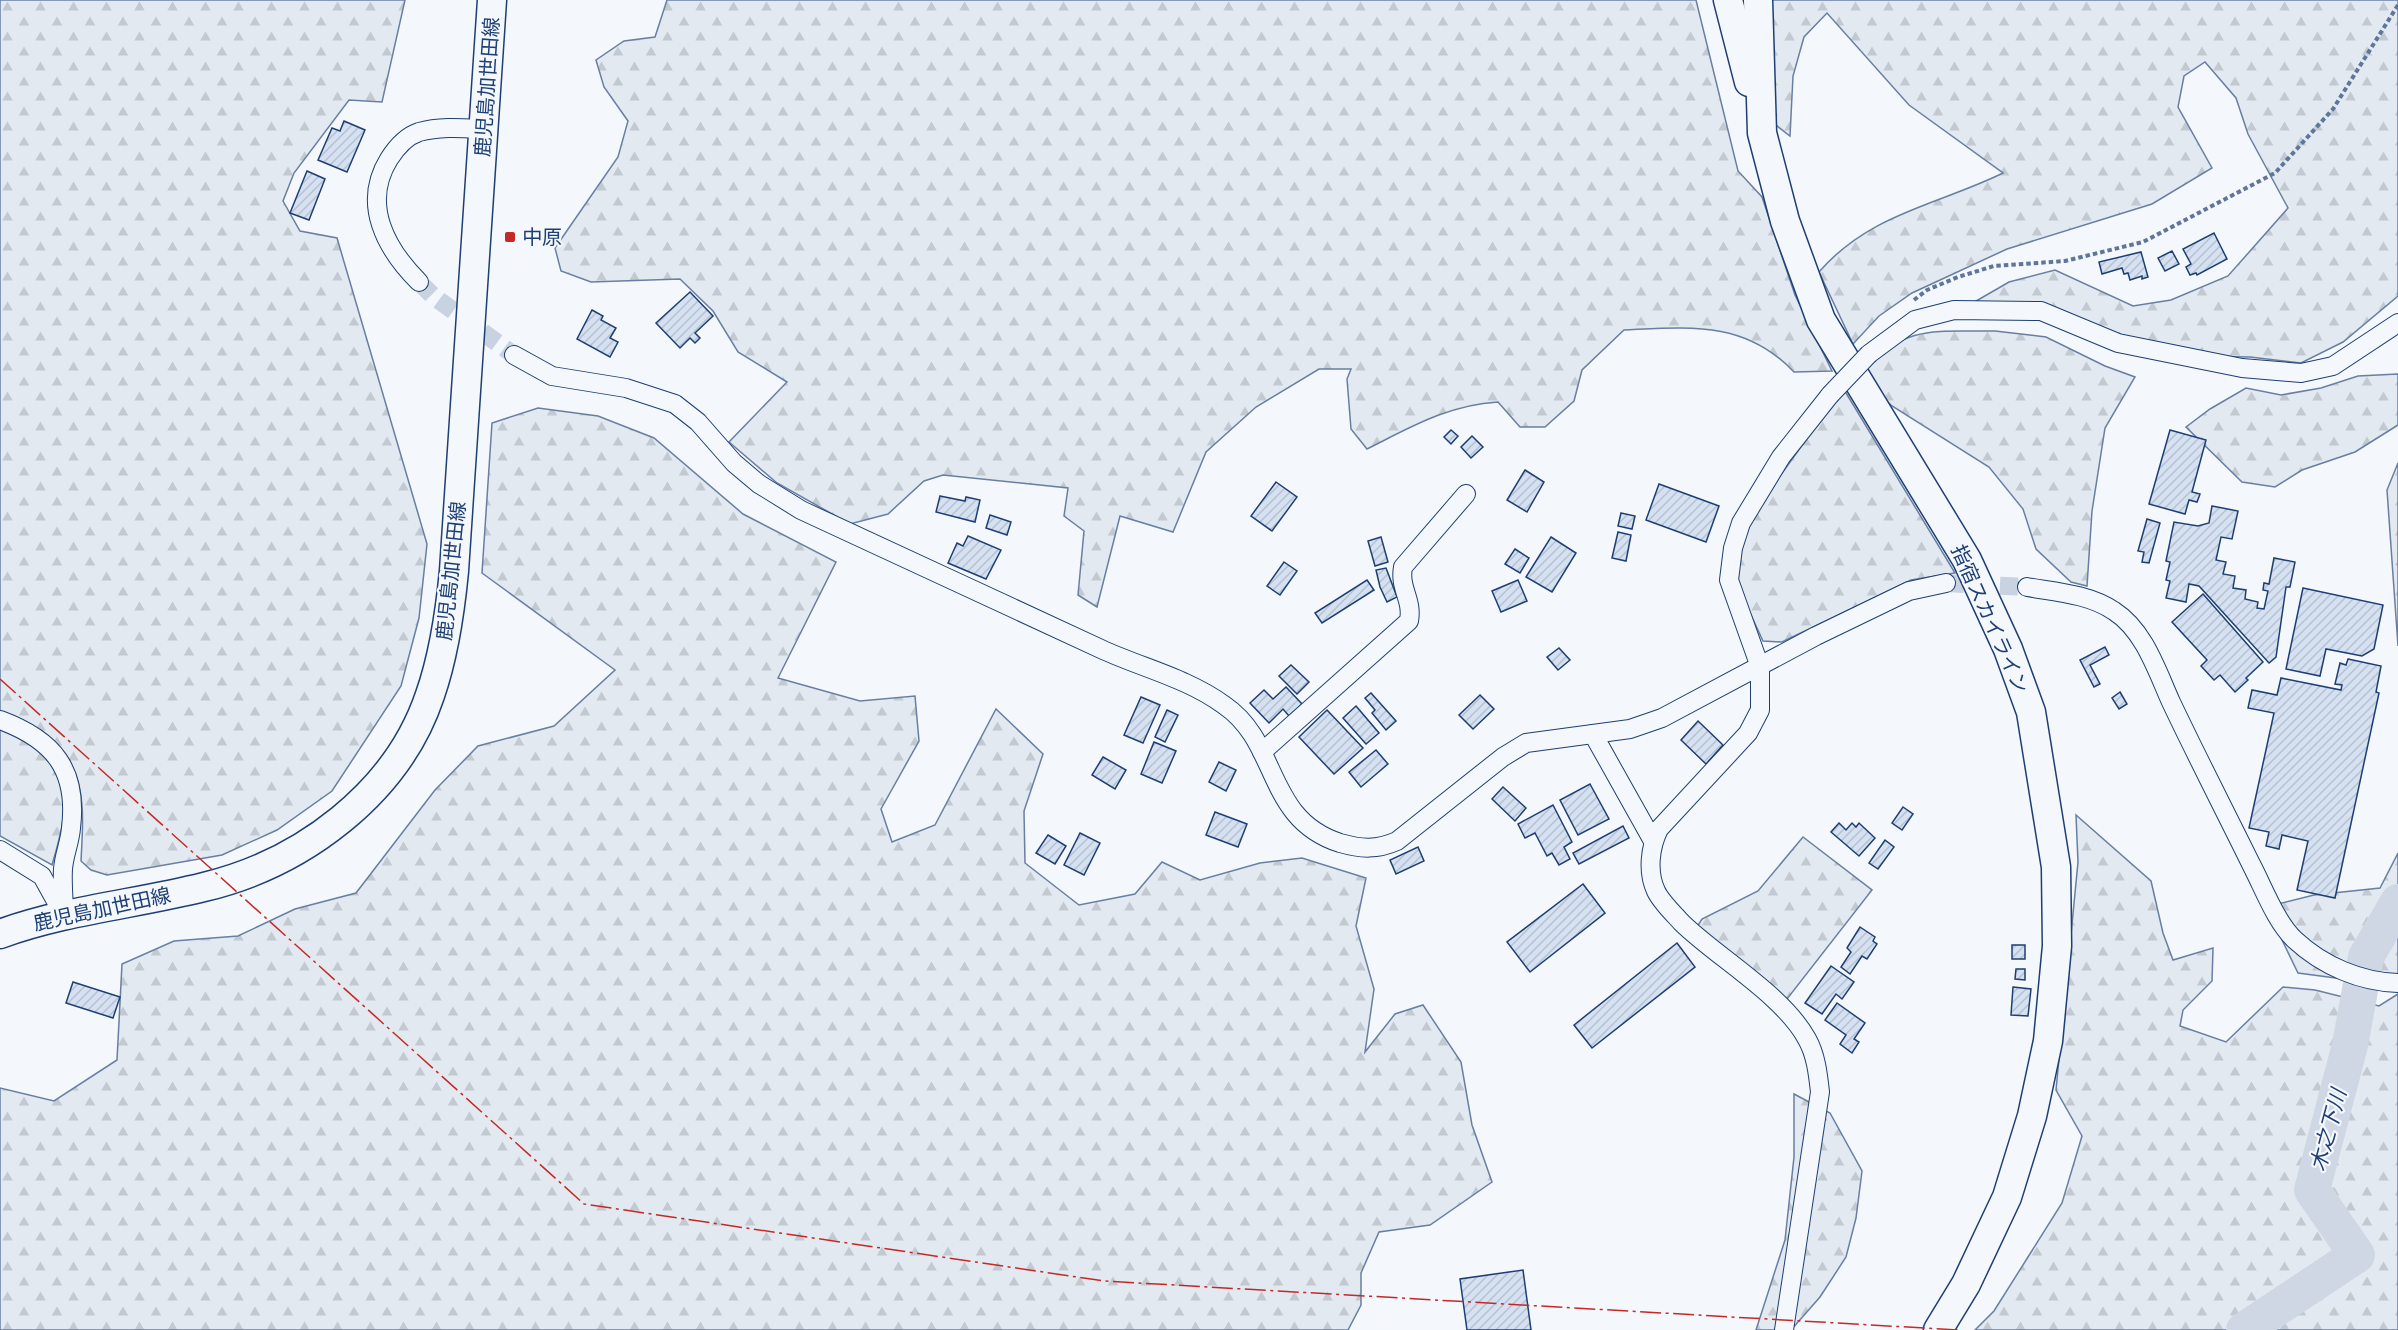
<svg xmlns="http://www.w3.org/2000/svg" width="2398" height="1330" font-family="Helvetica,'Noto Sans JP',sans-serif">
<defs>
<pattern id="forest-firs" width="22" height="20" patternUnits="userSpaceOnUse" patternTransform="scale(1.5)"><rect width="22" height="20" fill="#e3e9f0"/><path d="M5 1l3.5 6h-7zM16 11l3.5 6h-7z" fill="#c2c9d1"/></pattern>
<pattern id="building-hatch" width="6" height="6" patternUnits="userSpaceOnUse" patternTransform="scale(1.5)"><rect width="6" height="6" fill="#d5e0f0"/><path d="M-1 1l2-2M0 6l6-6M5 7l2-2" fill="none" stroke="#b6c1d1"/></pattern>
</defs>
<rect width="100%" height="100%" fill="#f4f7fb"/>
<g fill="url(#forest-firs)" stroke="#687fa3" stroke-width="1.5">
<path d="M0,0H405L382,102L349,100L294,173L283,201L300,231L337,238L427,544L419,618L401,686L332,791L277,830L222,855L107,875L91,870L81,861C83,818 89,767 49,739C34,728 16,721 0,712Z"/>
<path d="M667,0H1696L1738,171L1762,197L1795,295L1832,371L1794,372C1745,320 1689,327 1624,330L1582,370L1574,401L1545,427H1520L1498,402C1448,405 1411,427 1367,449L1351,429L1347,379L1351,369H1319L1256,407L1206,452L1173,532L1120,516L1097,607L1078,595L1084,531L1064,516L1068,488L943,475L924,481L888,514L850,524L777,483L729,442L787,382L738,352L713,311L680,279L591,282L561,271L555,248L618,157L628,121L604,87L596,60L624,41L655,37Z"/>
<path d="M1766,0H2398V296L2343,342L2301,363L2250,357L2193,356L2121,344L2032,305L1964,308L2009,282L2055,270L2133,306L2171,300L2228,276L2288,208L2248,134L2236,98L2205,62L2184,76L2178,107L2212,168L2152,204L2007,249L1912,293L1879,316L1853,344L1819,272C1870,213 1938,205 2003,173L1909,105L1827,13L1804,37L1793,76L1790,136L1768,119Z"/>
<path d="M1995,331L2046,337L2105,366L2135,377L2105,428L2092,511L2087,586L2071,582L2036,549L2023,509L1989,467L1892,406L1875,390L1862,369C1909,324 1934,332 1995,331Z"/>
<path d="M2398,374V425L2355,452L2302,470L2275,487L2242,482L2186,427L2210,409L2246,388L2281,395L2321,388L2358,376Z"/>
<path d="M1843,388L1955,573L1911,580L1782,642L1763,641L1733,576L1747,527L1780,476Z"/>
<path d="M538,408L598,416L654,438L743,514L836,562L778,678L860,701L915,696L919,741L881,809L892,842L935,825L996,709L1043,754L1024,811L1025,863L1079,905L1135,894L1162,862L1200,880L1260,863L1302,858L1366,878L1356,926L1374,989L1365,1052L1395,1014L1423,1005L1461,1062L1472,1125L1492,1182L1430,1225L1379,1232L1361,1273V1305L1348,1330H0V1088L54,1101L117,1060L122,964L174,941L238,936L295,909L356,893L435,790L478,746L554,726L615,670L482,573L492,423Z"/>
<path d="M2398,463V646L2387,490Z"/>
<path d="M0,729C74,760 73,795 52,865L0,836Z"/>
<path d="M2076,815L2151,881L2163,933L2173,960L2213,948L2212,981L2183,1010L2180,1026L2226,1042L2283,987L2315,990L2379,1006L2398,994V1330H1975L1994,1311L2062,1203L2082,1136L2056,1090L2078,862Z"/>
<path d="M1803,837L1872,890L1780,1008L1693,933L1702,919L1758,891Z"/>
<path d="M2398,853V978L2366,982L2298,973L2266,907L2314,895L2380,888Z"/>
<path d="M1794,1094L1830,1113L1862,1171L1856,1218L1846,1257L1820,1297L1791,1330H1756L1785,1240L1794,1157Z"/>
</g>
<g fill="none" stroke-linecap="round" stroke-linejoin="round">
<path stroke="#cfd7e4" stroke-width="36" d="M2244,1330L2357,1255L2312,1190L2350,1045L2366,957L2398,902"/>
</g>
<g fill="url(#building-hatch)" stroke="#1d3f73" stroke-width="1.5">
<path d="M344,121L365,130L347,172L318,160L332,128L340,131Z"/>
<path d="M307,171L325,179L309,220L290,213Z"/>
<path d="M2214,233L2227,259L2197,275L2196,273L2190,275L2186,267L2191,264L2183,249Z"/>
<path d="M2172,251L2179,264L2165,271L2158,258Z"/>
<path d="M2141,252L2148,277L2142,279V276L2130,280L2128,273L2124,274L2122,268L2102,274L2099,262Z"/>
<path d="M690,292L713,316L695,333L700,338L695,343L690,338L680,348L656,323Z"/>
<path d="M592,310L603,316L601,320L616,328L610,338L618,342L610,357L577,339Z"/>
<path d="M1451,430L1458,436L1451,444L1444,437Z"/>
<path d="M2170,430L2206,440L2192,492L2200,494L2197,502L2189,500L2185,514L2149,504Z"/>
<path d="M1472,436L1483,447L1471,458L1461,447Z"/>
<path d="M1525,470L1544,482L1527,512L1507,500Z"/>
<path d="M1276,482L1297,497L1272,531L1251,516Z"/>
<path d="M1659,484L1719,506L1706,542L1646,520Z"/>
<path d="M940,496L965,501L966,497L980,500L975,522L936,512Z"/>
<path d="M2212,506L2238,511L2232,539L2221,537L2216,560L2226,562L2223,574L2235,576L2233,588L2246,590L2245,599L2258,602L2257,608L2264,609L2268,591L2263,590L2264,583L2269,584L2274,558L2295,562L2290,587H2286L2276,657L2269,663L2199,586L2189,584L2186,602L2166,598L2170,581L2166,580L2170,562L2166,561L2174,522L2198,526L2209,523Z"/>
<path d="M1621,513L1635,516L1632,529L1618,526Z"/>
<path d="M990,515L1011,522L1007,535L986,528Z"/>
<path d="M2147,519L2160,523L2149,563L2142,562L2144,552L2138,551Z"/>
<path d="M1618,532L1631,535L1626,561L1612,558Z"/>
<path d="M968,536L1001,550L986,579L948,563L957,543L963,546Z"/>
<path d="M1381,537L1388,562L1375,566L1368,541Z"/>
<path d="M1551,537L1576,553L1552,592L1526,577Z"/>
<path d="M1515,549L1529,558L1520,573L1505,564Z"/>
<path d="M1284,562L1297,571L1280,595L1267,586Z"/>
<path d="M1386,568L1397,597L1387,602L1380,587L1376,570Z"/>
<path d="M1367,580L1374,590L1322,623L1315,613Z"/>
<path d="M1518,580L1527,601L1501,612L1492,591Z"/>
<path d="M2303,588L2383,605L2374,649L2362,656L2326,649L2320,676L2286,669Z"/>
<path d="M2203,594L2263,662L2246,678L2248,680L2235,692L2220,675L2214,680L2201,666L2207,660L2172,622Z"/>
<path d="M2105,647L2109,655L2090,665L2100,684L2094,687L2080,660Z"/>
<path d="M1559,648L1570,660L1558,670L1547,657Z"/>
<path d="M2348,659L2381,666L2376,692L2379,693L2335,898L2297,890L2308,841L2282,835L2279,849L2266,846L2269,832L2249,828L2274,713L2248,708L2252,690L2277,695L2281,678L2341,690L2342,685L2335,684L2340,663L2346,665Z"/>
<path d="M1291,665L1309,682L1297,694L1279,676Z"/>
<path d="M1286,687L1302,704L1289,716L1283,709L1269,723L1250,703L1264,690L1273,699Z"/>
<path d="M2120,692L2127,704L2119,709L2112,698Z"/>
<path d="M1371,693L1396,721L1386,730L1372,713L1375,710L1365,698Z"/>
<path d="M1480,695L1494,709L1473,729L1459,715Z"/>
<path d="M1141,697L1160,705L1143,743L1124,735Z"/>
<path d="M1356,706L1379,733L1366,744L1343,718Z"/>
<path d="M1167,710L1178,715L1165,742L1155,737Z"/>
<path d="M1327,710L1363,748L1334,774L1299,737Z"/>
<path d="M1698,721L1723,745L1706,764L1681,740Z"/>
<path d="M1154,742L1176,751L1162,783L1141,774Z"/>
<path d="M1376,750L1388,764L1361,787L1349,772Z"/>
<path d="M1103,757L1126,770L1115,789L1092,775Z"/>
<path d="M1219,762L1236,770L1226,791L1209,782Z"/>
<path d="M1590,784L1609,819L1578,835L1560,800Z"/>
<path d="M1503,787L1526,808L1515,821L1492,799Z"/>
<path d="M1553,805L1572,842L1564,847L1570,859L1559,865L1552,853L1547,856L1535,833L1525,838L1518,824Z"/>
<path d="M1903,807L1913,814L1902,830L1892,823Z"/>
<path d="M1215,812L1247,824L1238,847L1206,835Z"/>
<path d="M1839,823L1846,830L1852,823L1856,827L1859,823L1875,838L1859,856L1831,832Z"/>
<path d="M1623,826L1629,838L1579,864L1573,853Z"/>
<path d="M1080,833L1100,843L1084,875L1064,865Z"/>
<path d="M1048,835L1066,846L1055,864L1036,853Z"/>
<path d="M1885,840L1894,847L1878,869L1869,863Z"/>
<path d="M1418,847L1424,861L1396,874L1390,860Z"/>
<path d="M1583,884L1605,913L1530,972L1507,942Z"/>
<path d="M1860,927L1875,937L1873,941L1877,944L1867,959L1862,956L1850,974L1841,967L1851,952L1847,948Z"/>
<path d="M1677,943L1695,967L1592,1048L1574,1025Z"/>
<rect x="2012" y="945" width="13" height="14"/>
<path d="M1831,966L1854,982L1842,999L1836,994L1822,1014L1805,1003Z"/>
<path d="M2016,969H2025V980L2015,979Z"/>
<path d="M73,982L120,997L113,1018L66,1003Z"/>
<path d="M2013,987L2031,989L2028,1016L2011,1015Z"/>
<path d="M1837,1003L1865,1023L1854,1039L1859,1042L1852,1053L1840,1044L1846,1035L1825,1020Z"/>
<path d="M1523,1270L1531,1330H1467L1460,1279Z"/>
</g>
<g fill="none" stroke-linecap="round" stroke-linejoin="round">
<g stroke="#c9d2e0" stroke-width="18" stroke-dasharray="18 9" stroke-linecap="butt">
<path d="M419,282L433,296L514,355"/>
<path d="M1946,583L2027,587"/>
</g>
<defs>
<g id="street">
<path d="M419,282C386,249 361,204 389,159C396,148 407,136 419,132C440,126 463,128 484,129"/>
<path d="M1869,354L1915,320L1954,310L2041,311L2118,343L2242,368L2301,373L2333,366L2398,323"/>
<path d="M514,355L552,376L626,388L675,404L698,422L734,463L759,484L801,510C901,556 1001,603 1101,649C1142,668 1187,678 1224,705C1280,743 1265,819 1340,843C1361,849 1377,850 1397,841L1503,757L1526,743L1630,729L1662,718L1816,636L1909,591L1946,583"/>
<path d="M2027,587C2056,592 2089,594 2114,611C2144,630 2157,671 2171,702C2197,757 2225,811 2252,866C2264,889 2276,922 2295,940C2323,966 2361,982 2398,983"/>
<path d="M0,720C54,740 78,770 71,828C70,842 64,855 63,869C62,884 64,900 64,915"/>
<path d="M1593,734L1653,841"/>
<path d="M1262,752L1409,621C1413,599 1399,589 1403,567L1466,494"/>
<path d="M0,850L42,876L63,914"/>
<path d="M1784,1330L1820,1092C1818,1074 1816,1055 1807,1039C1783,995 1718,958 1682,923C1674,914 1661,902 1656,891C1647,872 1650,847 1659,829L1748,733L1760,710V667L1729,580L1733,548L1741,523L1781,457L1830,395"/>
</g>
<g id="primary">
<path d="M1728,0L1749,82"/>
<path d="M1758,0L1762,133L1785,221L1821,320L1967,560L2008,649L2031,712L2056,867L2057,946L2048,1041L2032,1116L2007,1197L1966,1284L1938,1330"/>
<path d="M0,934C66,910 136,904 204,887C301,864 397,794 430,695C444,655 450,613 454,571L492,0"/>
</g>
</defs>
<use href="#street" stroke="#1d3f73" stroke-width="20"/>
<use href="#primary" stroke="#1d3f73" stroke-width="31"/>
<path stroke="#5e769c" stroke-width="4" stroke-dasharray="4.5 3" stroke-linecap="butt" d="M1914,300L1927,290L1958,277L1994,266L2065,261L2143,242L2275,173L2333,109L2398,5"/>
<use href="#street" stroke="#f4f7fb" stroke-width="18"/>
<use href="#primary" stroke="#f4f7fb" stroke-width="28"/>
<defs>
<path id="street-bridge" d="M1830,395L1869,354"/>
</defs>
<use href="#street-bridge" stroke="#1d3f73" stroke-width="20" stroke-linecap="butt"/>
<use href="#street-bridge" stroke="#f4f7fb" stroke-width="18"/>
<path stroke="#c62828" stroke-width="1.5" stroke-dasharray="21 4.5 3 4.5" stroke-linecap="butt" d="M0,679L584,1204L1104,1281L1959,1330"/>
</g>
<rect fill="#c62828" stroke="#f4f7fb" stroke-width="2" x="504" y="231" width="12" height="12" rx="3"/>
<g text-anchor="middle" dominant-baseline="central" stroke-width="4.5" stroke-linejoin="round" paint-order="stroke">
<g font-size="20" fill="#1d3f73" stroke="#f4f7fb">
<text transform="translate(487 87) rotate(-86)">鹿児島加世田線</text>
<text transform="translate(451 571) rotate(-84)">鹿児島加世田線</text>
<text transform="translate(1990 619) rotate(66)">指宿スカイライン</text>
<text transform="translate(102 909) rotate(-12)">鹿児島加世田線</text>
</g>
<g font-size="20" fill="#1d3f73" stroke="#f4f7fb" text-anchor="start">
<text x="522" y="237">中原</text>
</g>
<g font-size="21" font-style="italic" fill="#1d3f73" stroke="#f4f7fb">
<text transform="translate(2328 1130) rotate(-75)">木之下川</text>
</g>
</g>
</svg>
